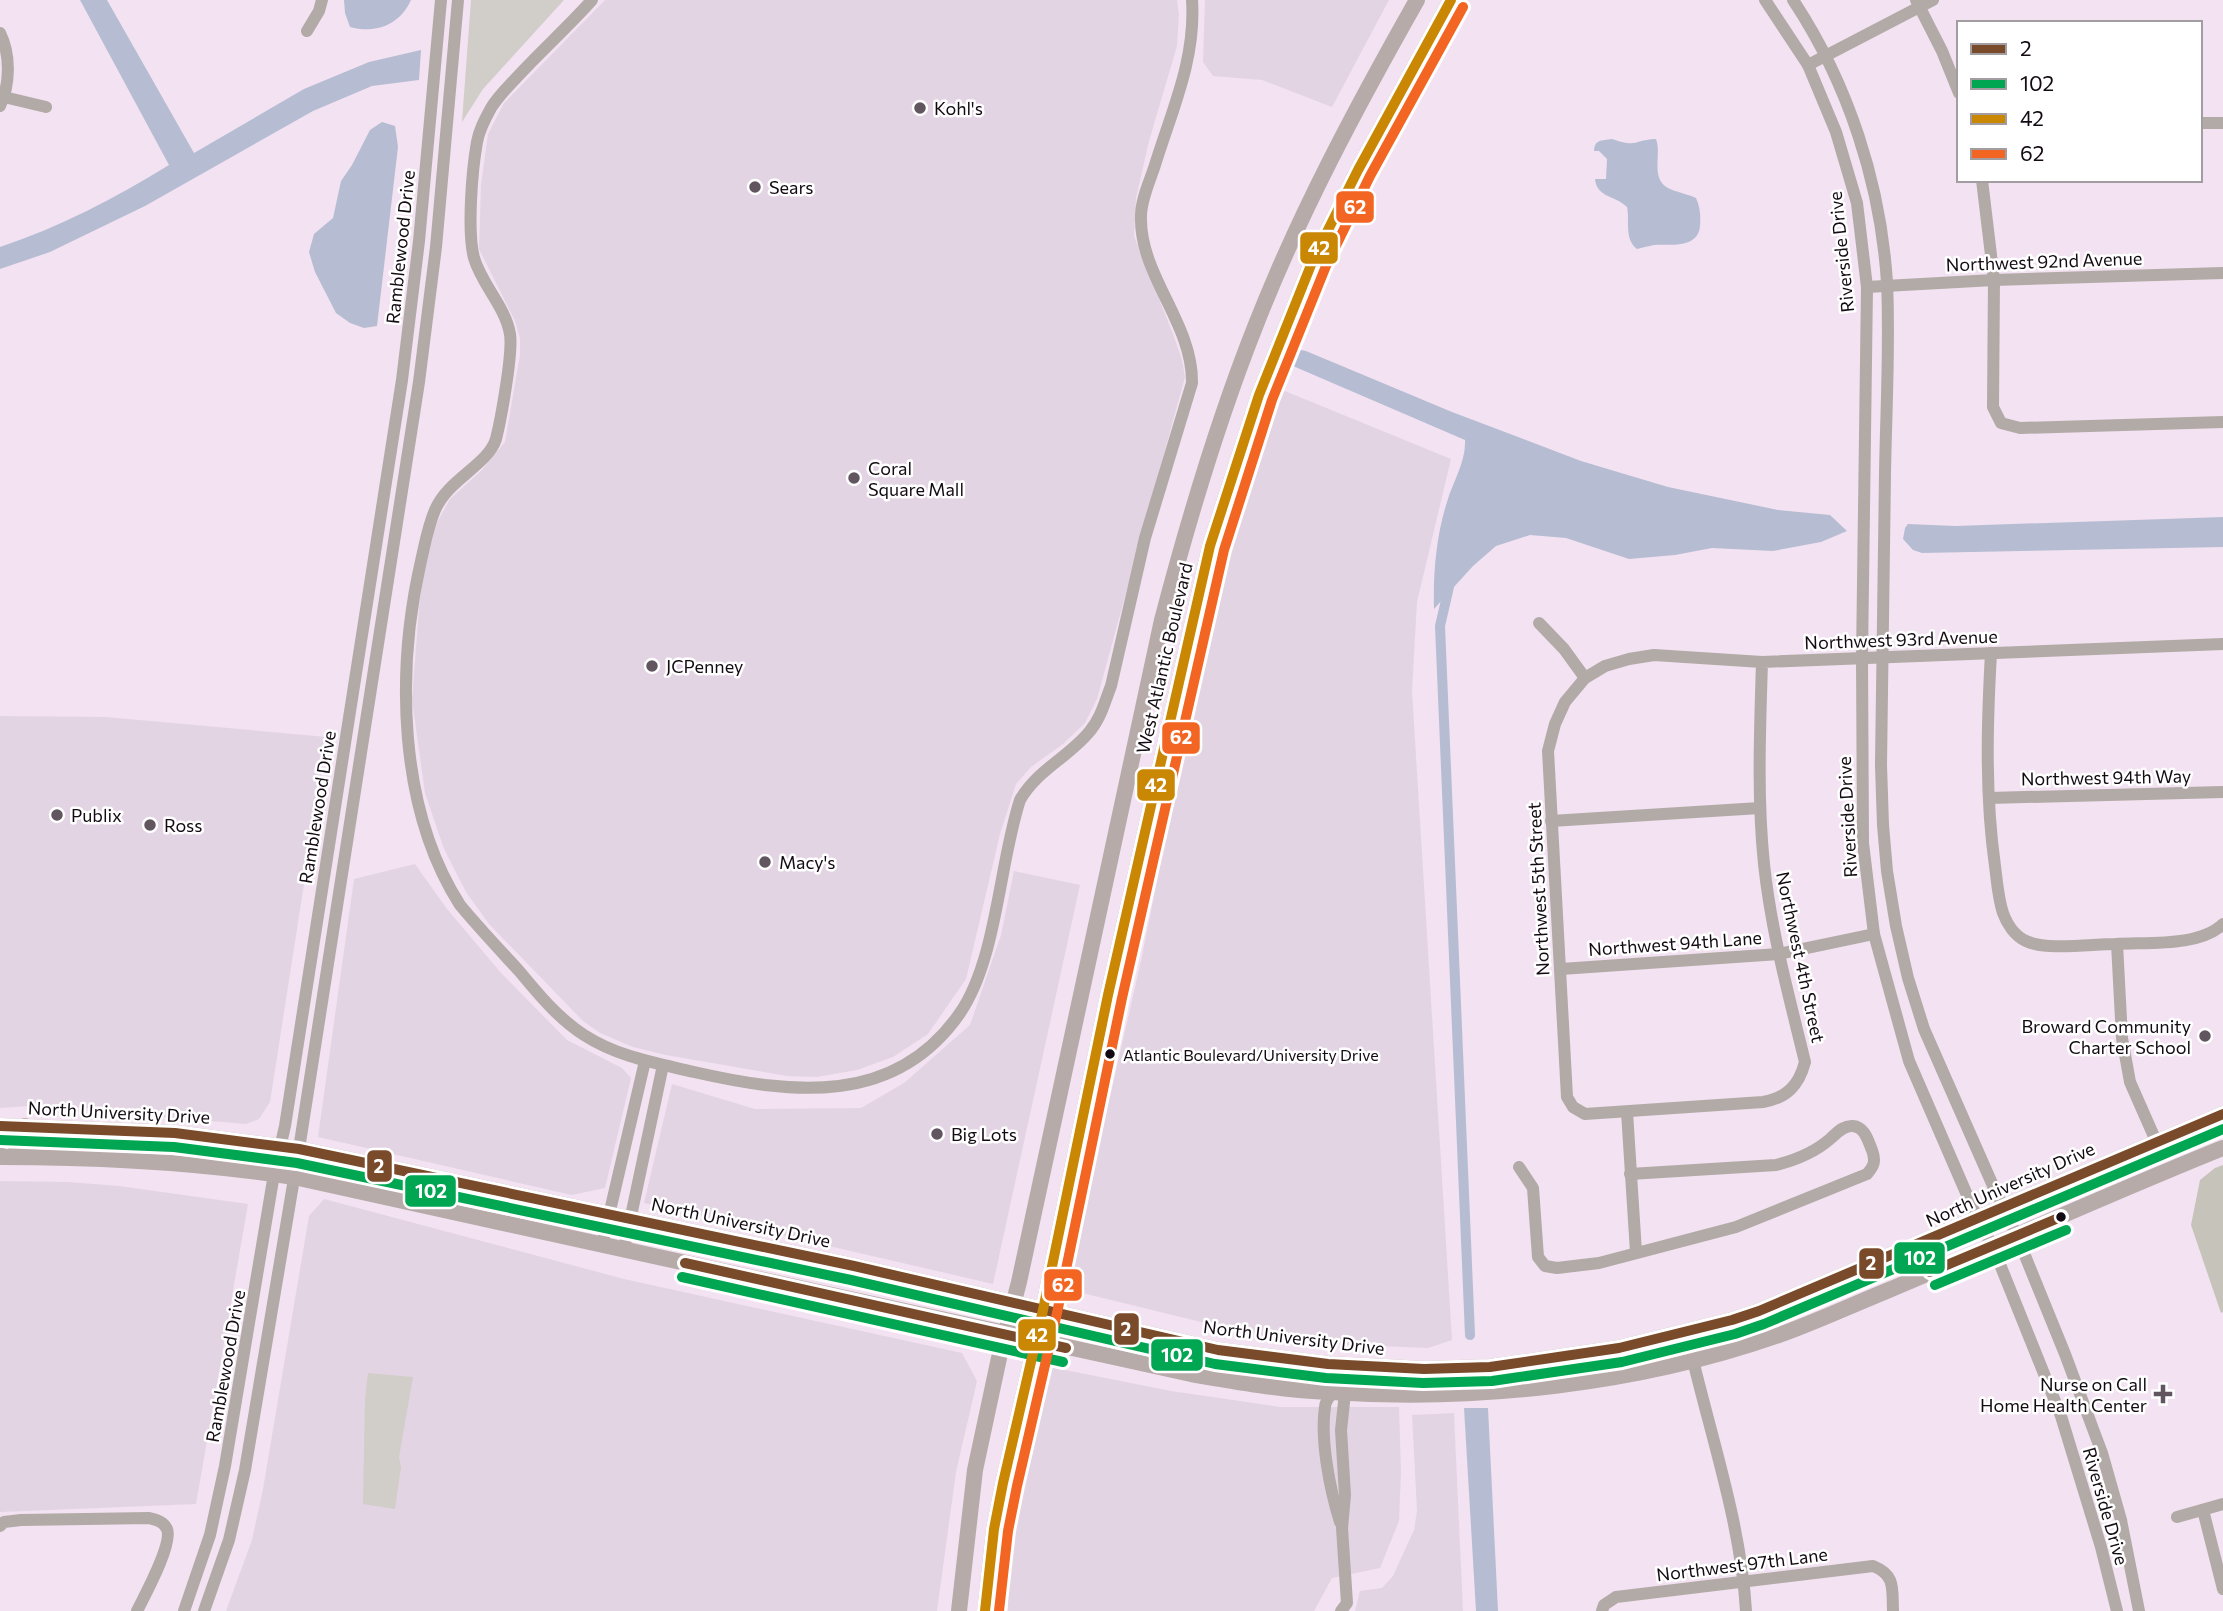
<svg xmlns="http://www.w3.org/2000/svg" width="2223" height="1611" font-family="Commissioner,sans-serif">
<rect width="100%" height="100%" fill="#f3e2f1"/>
<g fill="#e3d4e4">
<path d="M605,0H1177L1179,15L1177,46L1149,141L1136,198L1134,236L1173,334L1182,360L1185,377L1097,699L1085,723L1063,744L1031,767L1016,784L1000,834L966,979L928,1034L893,1057L857,1070L817,1077L787,1076L666,1055L633,1047L600,1033L583,1021L489,924L466,892L444,849L425,793L412,700L420,595L434,528L450,499L482,470L505,442L520,355V338L515,321L479,249L481,185L488,134L504,103Z"/>
<path d="M1205,0H1389L1332,107L1262,80L1213,76L1203,62Z"/>
<path d="M1280,389L1451,459L1417,602L1412,691L1452,1340L1428,1348L1305,1343L1242,1332L1066,1289L1141,961L1211,612L1227,544L1251,469Z"/>
<path d="M0,716L106,717L327,737L270,1102L259,1119L246,1124L152,1116L89,1108L44,1105L0,1108Z"/>
<path d="M415,864L447,909L502,974L567,1040L622,1068L631,1078L605,1188L572,1195L318,1137L354,879Z"/>
<path d="M1014,871L1080,885L993,1284L644,1203L672,1084L755,1109L861,1108L904,1083L970,1025L1001,935Z"/>
<path d="M0,1181L68,1182L119,1186L248,1204L196,1504L0,1512Z"/>
<path d="M324,1199L624,1279L962,1353L977,1381L956,1472L937,1611H226L252,1540L263,1489L309,1216Z"/>
<path d="M1050,1367L1171,1391L1280,1407H1399L1401,1472L1399,1521L1380,1568L1332,1578L1314,1611H1008V1576L1017,1515Z"/>
<path d="M1454,1413L1463,1611H1355L1360,1591L1382,1588L1393,1576L1414,1530L1417,1511L1412,1415Z"/>
</g>
<g fill="#d1cdc8">
<path d="M471,0H564L483,89L462,122Z"/>
<path d="M368,1373L413,1377L399,1457L401,1467L395,1509L363,1504L365,1399Z"/>
</g>
<path fill="#c6c3ba" d="M2223,1165V1312L2221,1313L2191,1225L2200,1180L2215,1168Z"/>
<g fill="#b6bdd3">
<path d="M80,0H107L194,153L304,89L369,62L421,50L419,80L372,86L313,111L145,206L50,252L0,269V247C60,227 115,198 169,165Z"/>
<path d="M344,0H411C400,25 375,34 350,27L345,13Z"/>
<path d="M382,122L395,126L398,147L377,326L364,328L350,323L336,313L315,272L309,252L314,234L333,218L341,181L352,165L370,130Z"/>
<path d="M1612,139C1638,148 1633,140 1656,139C1662,154 1650,178 1668,188C1676,192 1687,194 1696,198C1700,207 1701,216 1700,226C1698,249 1670,244 1654,245C1648,246 1642,248 1637,249C1624,239 1630,221 1627,207C1615,195 1597,198 1595,179H1606L1607,159L1599,151H1594C1595,139 1601,141 1612,139Z"/>
<path d="M1291,348L1306,351L1452,412L1581,461L1668,487L1778,510L1830,515L1847,531L1821,542L1773,551L1712,548L1675,555L1629,559L1566,538L1530,535L1496,546L1473,566L1434,609C1433,574 1436,536 1447,502C1453,481 1466,462 1465,440L1286,363Z"/>
<path d="M2223,517V547L1922,553L1913,550L1903,539L1905,528L1908,524L1955,526Z"/>
<path d="M1464,1408H1488L1498,1611H1476Z"/>
</g>
<g fill="none" stroke-linecap="round" stroke-linejoin="round">
<path stroke="#b6bdd3" stroke-width="10" d="M1449,587L1440,626L1470,1335"/>
<g stroke="#b2aaa6" stroke-width="12">
<path d="M592,0C569,26 542,50 518,76C509,86 498,96 491,108C485,119 479,130 477,142C472,170 467,231 474,258C482,285 505,306 510,334C513,353 501,419 496,439C488,465 448,479 435,510C428,526 425,544 421,561C396,670 398,808 460,905C479,928 500,950 520,972C539,995 559,1019 584,1035C618,1057 656,1063 694,1072C791,1094 895,1107 960,1013C997,959 999,864 1020,800C1037,770 1069,757 1090,731C1101,718 1105,701 1111,686L1145,538L1192,383C1193,323 1139,275 1141,216C1141,199 1150,181 1155,165C1172,110 1196,59 1192,0"/>
<path d="M1765,0L1808,65L1836,132L1857,203L1867,287L1862,658L1863,843L1874,934L1909,1061L1977,1218L1993,1247L2061,1416L2101,1547L2117,1611"/>
<path d="M1793,0C1848,83 1881,184 1887,283C1890,346 1886,411 1885,474C1884,571 1882,668 1881,765L1883,825L1887,871L1896,926L1908,978L1924,1029L1994,1188L2017,1236L2065,1354L2102,1453L2121,1520L2139,1611"/>
<path d="M1916,0L1942,51L1959,93"/>
<path d="M307,31L319,11L322,0"/>
<path d="M0,33C11,55 10,85 0,106"/>
<path d="M1808,65L1933,0"/>
<path d="M4,97L46,107"/>
<path d="M2200,123H2223"/>
<path d="M1982,180L1994,280L1993,407L2001,423L2020,428L2223,422"/>
<path d="M1867,287L1994,280L2223,273"/>
<path d="M1539,623L1564,649L1585,678"/>
<path d="M1991,653C1987,724 1985,795 1995,866C1997,881 1998,898 2003,913C2007,924 2015,936 2026,941C2047,951 2092,944 2116,944C2148,942 2199,947 2223,924"/>
<path d="M1762,662C1760,729 1757,797 1764,864C1771,931 1789,996 1805,1062C1799,1085 1787,1098 1763,1102L1585,1114L1573,1107L1567,1097L1548,751L1555,724L1565,702L1585,678L1605,666L1629,659L1654,655L1762,662L2223,644"/>
<path d="M1989,798L2223,792"/>
<path d="M1551,821L1760,808"/>
<path d="M2117,944L2122,1038L2130,1082L2156,1141"/>
<path d="M1561,969L1779,954L1874,934"/>
<path d="M1627,1112L1636,1252"/>
<path d="M1519,1167L1533,1188L1538,1257L1545,1266L1557,1268L1599,1263L1736,1227L1867,1174C1874,1166 1876,1161 1872,1150C1868,1141 1865,1127 1853,1126C1843,1125 1836,1134 1830,1139C1814,1153 1796,1160 1776,1165L1630,1174"/>
<path d="M602,1245L645,1061"/>
<path d="M624,1249L663,1065"/>
<path d="M1693,1360C1713,1443 1741,1526 1746,1611"/>
<path d="M1332,1393C1329,1397 1325,1402 1325,1407C1320,1440 1330,1490 1340,1522"/>
<path d="M2203,1510L2223,1589"/>
<path d="M2177,1517L2223,1504"/>
<path d="M0,1526L4,1522L21,1520L149,1518C156,1520 163,1521 167,1529C173,1544 145,1595 137,1611"/>
<path d="M184,1611L210,1535L225,1466L274,1174L285,1126L402,380L419,241L441,0"/>
<path d="M204,1611L229,1540L245,1470L299,1149L419,382L436,247L458,0"/>
<path d="M1341,1611L1347,1603L1342,1528L1345,1495L1341,1430L1345,1393"/>
<path d="M1602,1611L1604,1605L1616,1597L1873,1566C1896,1575 1892,1589 1893,1611"/>
</g>
<g stroke="#b7abaa" stroke-width="16">
<path d="M0,1126L175,1133L299,1149L854,1266L1218,1350L1328,1364L1424,1369L1490,1367L1619,1348L1732,1320L1759,1311L2223,1114"/>
<path d="M0,1142L21,1133L25,1126"/>
<path d="M0,1157C99,1157 196,1162 294,1177L1191,1374C1237,1382 1283,1390 1330,1392C1478,1402 1639,1384 1779,1335C1816,1322 1852,1305 1889,1290C2001,1243 2111,1193 2223,1148"/>
<path d="M11,1157C38,1132 49,1143 81,1140C88,1139 96,1135 103,1133"/>
<path d="M1693,1360L1697,1347L1724,1325"/>
<path d="M1287,1385L1307,1379L1328,1364"/>
<path d="M959,1611L975,1470L999,1358L1019,1282L1162,620C1188,521 1217,423 1255,327C1299,214 1357,106 1417,0"/>
<path d="M985,1611L994,1529L1003,1483L1043,1310L1108,995L1210,546L1259,395L1313,260L1358,170L1451,0"/>
</g>
<defs>
<g id="bus-1">
<path d="M0,1126L175,1133L299,1149L854,1266L1218,1350L1328,1364L1424,1369L1490,1367L1619,1348L1732,1320L1759,1311L2223,1114"/>
<path d="M685,1263L1066,1348"/>
<path d="M1930,1272L2061,1217"/>
</g>
<g id="bus-2">
<path d="M0,1140L174,1147L297,1163L851,1280L1215,1364L1326,1378L1423,1383L1492,1381L1622,1362L1735,1334L1764,1324L2223,1129"/>
<path d="M682,1277L1063,1362"/>
<path d="M1935,1285L2066,1230"/>
</g>
<path id="bus-3" d="M985,1611L994,1529L1003,1483L1043,1310L1108,995L1210,546L1259,395L1313,260L1358,170L1451,0"/>
<path id="bus-4" d="M999,1611L1008,1531L1017,1486L1057,1313L1122,998L1224,550L1272,400L1326,266L1370,176L1463,7"/>
</defs>
<use href="#bus-1" stroke="#fff" stroke-width="16"/>
<use href="#bus-2" stroke="#fff" stroke-width="16"/>
<use href="#bus-3" stroke="#fff" stroke-width="16"/>
<use href="#bus-4" stroke="#fff" stroke-width="16"/>
<use href="#bus-1" stroke="#7a4b2a" stroke-width="10"/>
<use href="#bus-2" stroke="#00a651" stroke-width="10"/>
<use href="#bus-3" stroke="#c98704" stroke-width="10"/>
<use href="#bus-4" stroke="#f26522" stroke-width="10"/>
</g>
<g fill="#615660" stroke="#fff" stroke-width="2.5">
<circle cx="920" cy="108" r="7"/>
<circle cx="755" cy="187" r="7"/>
<circle cx="854" cy="478" r="7"/>
<circle cx="652" cy="666" r="7"/>
<circle cx="57" cy="815" r="7"/>
<circle cx="150" cy="825" r="7"/>
<circle cx="765" cy="862" r="7"/>
<circle cx="2205" cy="1036" r="7"/>
<circle cx="937" cy="1134" r="7"/>
<path d="M2159.5 1383.5h7v7h7v7h-7v7h-7v-7h-7v-7h7z"/>
</g>
<g fill="#130a12" stroke="#fff" stroke-width="2.5">
<circle cx="1110" cy="1054" r="6"/>
<circle cx="2061" cy="1217" r="6"/>
</g>
<g text-anchor="middle" dominant-baseline="central" stroke-width="5" stroke-linejoin="round" paint-order="stroke">
<g font-size="16" fill="#130a12" stroke="#fff" text-anchor="start">
<text x="1123" y="1054">Atlantic Boulevard/University Drive</text>
</g>
<g font-size="18" fill="#130a12" stroke="#fff" text-anchor="start">
<text x="934" y="108">Kohl's</text>
<text x="769" y="187">Sears</text>
<text x="868" y="468">Coral<tspan x="868" dy="21">Square Mall</tspan></text>
<text x="666" y="666">JCPenney</text>
<text x="71" y="815">Publix</text>
<text x="164" y="825">Ross</text>
<text x="779" y="862">Macy's</text>
<text x="2191" y="1026" text-anchor="end">Broward Community<tspan x="2191" dy="21">Charter School</tspan></text>
<text x="951" y="1134">Big Lots</text>
<text x="2147" y="1384" text-anchor="end">Nurse on Call<tspan x="2147" dy="21">Home Health Center</tspan></text>
</g>
<g font-size="18" fill="#130a12" stroke="#fff">
<text transform="translate(400 247) rotate(-84)">Ramblewood Drive</text>
<text transform="translate(1841 252) rotate(-96)">Riverside Drive</text>
<text transform="translate(2044 261) rotate(-2)">Northwest 92nd Avenue</text>
<text transform="translate(1901 639) rotate(-2)">Northwest 93rd Avenue</text>
<text transform="translate(1164 658) rotate(-77)">West Atlantic Boulevard</text>
<text transform="translate(2106 777) rotate(-1)">Northwest 94th Way</text>
<text transform="translate(317 807) rotate(-81)">Ramblewood Drive</text>
<text transform="translate(1847 817) rotate(-93)">Riverside Drive</text>
<text transform="translate(1538 889) rotate(-93)">Northwest 5th Street</text>
<text transform="translate(1675 943) rotate(-4)">Northwest 94th Lane</text>
<text transform="translate(1801 957) rotate(78)">Northwest 4th Street</text>
<text transform="translate(119 1112) rotate(3)">North University Drive</text>
<text transform="translate(2010 1184) rotate(-24)">North University Drive</text>
<text transform="translate(741 1222) rotate(12)">North University Drive</text>
<text transform="translate(1294 1337) rotate(7)">North University Drive</text>
<text transform="translate(225 1366) rotate(-80)">Ramblewood Drive</text>
<text transform="translate(2106 1506) rotate(74)">Riverside Drive</text>
<text transform="translate(1742 1564) rotate(-7)">Northwest 97th Lane</text>
</g>
</g>
<g stroke="#fff" stroke-width="2.5">
<rect x="1335" y="190" width="40" height="34" rx="7" fill="#f26522"/>
<rect x="1299" y="231" width="40" height="34" rx="7" fill="#c98704"/>
<rect x="1161" y="721" width="40" height="34" rx="7" fill="#f26522"/>
<rect x="1136" y="768" width="40" height="34" rx="7" fill="#c98704"/>
<rect x="366" y="1149" width="27" height="34" rx="7" fill="#7a4b2a"/>
<rect x="404" y="1174" width="53" height="34" rx="7" fill="#00a651"/>
<rect x="1893" y="1241" width="53" height="34" rx="7" fill="#00a651"/>
<rect x="1858" y="1247" width="27" height="33" rx="7" fill="#7a4b2a"/>
<rect x="1043" y="1268" width="40" height="34" rx="7" fill="#f26522"/>
<rect x="1113" y="1312" width="27" height="34" rx="7" fill="#7a4b2a"/>
<rect x="1017" y="1318" width="40" height="34" rx="7" fill="#c98704"/>
<rect x="1150" y="1338" width="54" height="34" rx="7" fill="#00a651"/>
</g>
<g font-size="19" text-anchor="middle" font-weight="bold" fill="#fff">
<text x="1355" y="214">62</text>
<text x="1319" y="255">42</text>
<text x="1181" y="744">62</text>
<text x="1156" y="792">42</text>
<text x="379" y="1173">2</text>
<text x="431" y="1198">102</text>
<text x="1920" y="1265">102</text>
<text x="1871" y="1270">2</text>
<text x="1063" y="1292">62</text>
<text x="1126" y="1336">2</text>
<text x="1037" y="1342">42</text>
<text x="1177" y="1362">102</text>
</g>
<rect x="1957" y="21" width="245" height="161" fill="#ffffff" stroke="#a19da0" stroke-width="2"/>
<rect x="1971" y="44" width="35" height="10" fill="#7a4b2a" stroke="#a19da0" stroke-width="2"/>
<text x="2020" y="56" font-size="21" fill="#130a12">2</text>
<rect x="1971" y="79" width="35" height="10" fill="#00a651" stroke="#a19da0" stroke-width="2"/>
<text x="2020" y="91" font-size="21" fill="#130a12">102</text>
<rect x="1971" y="114" width="35" height="10" fill="#c98704" stroke="#a19da0" stroke-width="2"/>
<text x="2020" y="126" font-size="21" fill="#130a12">42</text>
<rect x="1971" y="149" width="35" height="10" fill="#f26522" stroke="#a19da0" stroke-width="2"/>
<text x="2020" y="161" font-size="21" fill="#130a12">62</text>
</svg>
